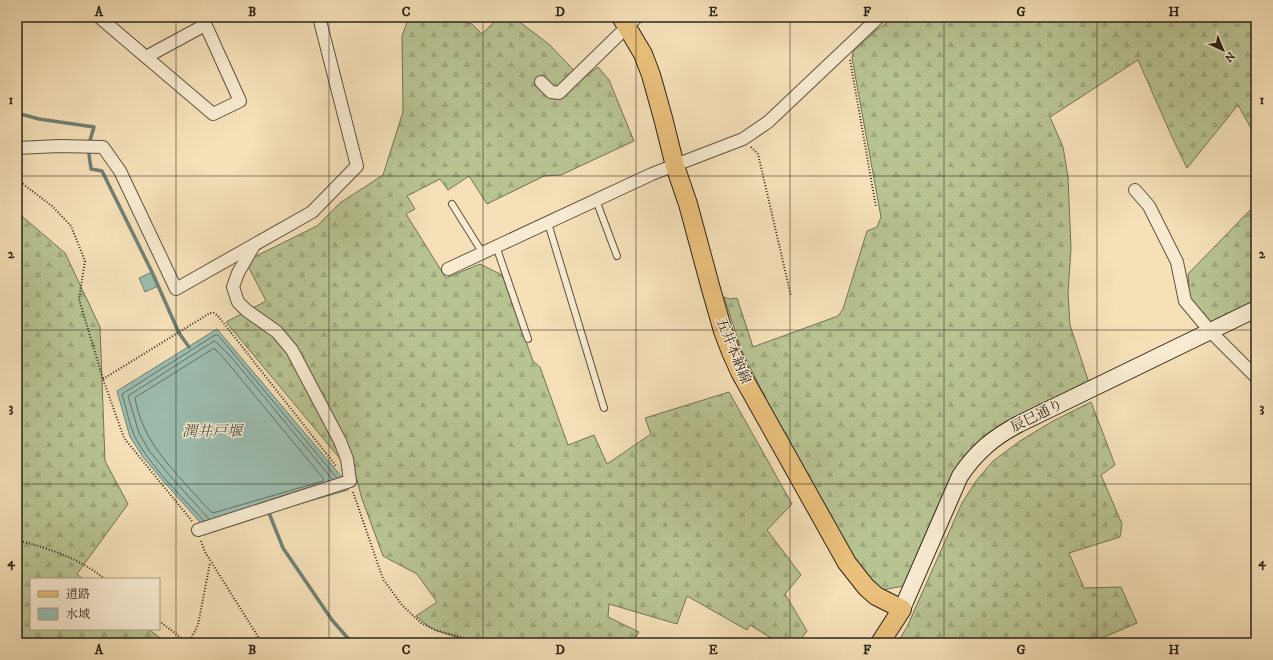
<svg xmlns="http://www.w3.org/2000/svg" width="1273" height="660" font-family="'IM FELL DW Pica','Noto Serif JP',serif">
<defs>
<pattern id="forest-firs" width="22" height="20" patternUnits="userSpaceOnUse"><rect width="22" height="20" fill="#b8c392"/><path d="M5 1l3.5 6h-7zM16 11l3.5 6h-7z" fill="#9ea77d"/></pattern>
</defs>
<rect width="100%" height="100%" fill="#f5e0b8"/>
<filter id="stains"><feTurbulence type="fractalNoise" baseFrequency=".005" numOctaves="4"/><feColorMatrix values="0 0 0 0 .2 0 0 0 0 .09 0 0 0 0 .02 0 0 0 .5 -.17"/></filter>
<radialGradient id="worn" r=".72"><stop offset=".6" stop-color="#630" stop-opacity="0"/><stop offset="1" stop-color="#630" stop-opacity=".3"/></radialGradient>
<g fill="url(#forest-firs)" stroke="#727456">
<path d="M409,17H444L472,24L482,34L499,17H513L550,45L582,79L598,67L609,80L634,141L561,175L544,176L487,204L469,176L448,190L440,179L407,196L415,209L406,214L446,278L480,264L502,275L533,361L540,367L568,445L594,435L607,464L651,434L645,418L729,392L792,504L767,530L801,575L785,594L807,631L798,643H779L750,625L747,630L687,596L677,624L609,604L608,617L639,632L632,643H473L435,630L425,624L416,616L437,602L417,574L383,556L361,496L357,479L226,322L266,301L248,266V260L317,226L340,203L383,175L403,112L402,36Z"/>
<path d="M895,17H1256V137L1238,105L1187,168L1172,137L1138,60L1050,117L1063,147L1068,177L1071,248L1068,293L1070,325L1090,386L990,436L909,585L882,590L872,582L858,565L767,401L741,349L724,297L730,299L737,298L753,347L838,316L843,309L867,231L877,227L881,217L852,58L853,52L875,31Z"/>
<path d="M1256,204V304L1206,328L1186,291L1189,286L1188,274Z"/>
<path d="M17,212L65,253L100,327L105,461L128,504L77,574L83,579H31V629H148L167,643H17Z"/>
<path d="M1091,402L1115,465L1101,475L1122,524L1120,537L1069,553L1084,588L1121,587L1137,623L1090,643H897L907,627L962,503L976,481L993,461L1020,441L1053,421Z"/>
</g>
<g fill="#9cbdb0" stroke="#708074">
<path d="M152,272L158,286L145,292L139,278Z"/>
<path d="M217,329L347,483L348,490L207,530L164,482L143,457L130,437L117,391Z"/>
</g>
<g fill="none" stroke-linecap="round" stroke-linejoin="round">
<g stroke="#647064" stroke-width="1">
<path d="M213,349H215L227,362L323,478V481L213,513C204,506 197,496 189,488C164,460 142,437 135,398Z"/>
<path d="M209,519L171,477L150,452L139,433L128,396L214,341L216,342L232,358L332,479"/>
<path d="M204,521C182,497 148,464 134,435C129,423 126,407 122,394L215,335H218L337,478"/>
</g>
<g stroke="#708074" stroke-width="3.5">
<path d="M17,113L39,119L94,127L88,147L91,169L102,171L152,272L179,333L189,347"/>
<path d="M269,513L283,548L332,620L352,643"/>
</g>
<defs>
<g id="lane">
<path d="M596,200L617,256"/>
<path d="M452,204L482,252"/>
<path d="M548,223L604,408"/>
<path d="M496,246L528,339"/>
</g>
<g id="street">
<path d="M99,17L213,114L240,101L202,17"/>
<path d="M146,57L205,25"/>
<path d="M541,82L551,92L559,93L637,17"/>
<path d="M17,148L59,146L103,147L120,171L176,289L312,212L357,166L319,17"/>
<path d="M1135,190L1149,206L1177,262L1185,301L1210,331L1256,377"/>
<path d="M448,269L652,174L743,139L768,122L879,17"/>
<path d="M198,530L350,481L347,459L340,441L292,350L277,332L246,310L238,302L233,287L238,273L253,247"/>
</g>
<path id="secondary" d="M902,609L960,476C976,452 994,437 1019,424L1256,309"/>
<path id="primary" d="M621,17L643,54L651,75L663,118L675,166L688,204L711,289L723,331L731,352L740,372L847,563L866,587L876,596L902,609L880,643"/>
</defs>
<use href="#lane" stroke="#5f5341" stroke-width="8"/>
<use href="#street" stroke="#5f5341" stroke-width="14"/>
<use href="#secondary" stroke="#2d2419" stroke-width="18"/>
<use href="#primary" stroke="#2d2419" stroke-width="20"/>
<g stroke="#2d2419" stroke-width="2" stroke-dasharray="1 2" stroke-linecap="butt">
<path d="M850,60L876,207"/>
<path d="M751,147L758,154L791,296"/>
<path d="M17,182L23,184L52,206L71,226L85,261L79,299L103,379L124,438L192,521"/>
<path d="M103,379L210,313H214L218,316L336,466"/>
<path d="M353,492L383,579L402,605L421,623L435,630L482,643"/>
<path d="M17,540C50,549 77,557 105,579"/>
<path d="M201,541L205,552L262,643"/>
<path d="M159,621L188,643"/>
<path d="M189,643L198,625L210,563"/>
</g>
<use href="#lane" stroke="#f8ebd1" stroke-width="6"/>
<use href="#street" stroke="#f8ebd1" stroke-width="12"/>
<use href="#secondary" stroke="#f8ebd1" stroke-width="16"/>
<use href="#primary" stroke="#eac07c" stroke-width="18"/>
</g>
<path fill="none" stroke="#2d2419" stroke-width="1" stroke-opacity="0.55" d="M176,17V643M329,17V643M483,17V643M636,17V643M790,17V643M944,17V643M1097,17V643M17,176H1256M17,330H1256M17,484H1256"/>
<g text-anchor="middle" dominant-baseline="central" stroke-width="3" stroke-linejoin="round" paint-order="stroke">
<g font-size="14" fill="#2d2419" stroke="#f8ebd1">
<text transform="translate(733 351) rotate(68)">五井本納線</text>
<text transform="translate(1037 416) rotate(-26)">辰巳通り</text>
</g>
<g font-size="15" font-style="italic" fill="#4e5246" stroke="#f8ebd1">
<text x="212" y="431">潤井戸堰</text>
</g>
</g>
<rect width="1273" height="660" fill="none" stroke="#f5e0b8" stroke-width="44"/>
<rect x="30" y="578" width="130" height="52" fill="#f8ebd1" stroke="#a79b87"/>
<rect x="38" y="591" width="20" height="6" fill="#eac07c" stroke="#a79b87"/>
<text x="66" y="598" font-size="12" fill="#2d2419">道路</text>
<rect x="38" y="608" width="20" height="12" fill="#9cbdb0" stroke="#a79b87"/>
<text x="66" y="618" font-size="12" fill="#2d2419">水域</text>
<g transform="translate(1223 50) rotate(136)" stroke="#f8ebd1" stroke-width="3" paint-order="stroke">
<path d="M0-3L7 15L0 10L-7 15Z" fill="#2d2419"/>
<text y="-6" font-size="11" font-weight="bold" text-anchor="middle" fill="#2d2419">N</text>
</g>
<rect x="22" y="22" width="1229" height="616" fill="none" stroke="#2d2419" stroke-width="1.5"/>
<g font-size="13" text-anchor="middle" font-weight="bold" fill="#2d2419">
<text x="99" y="16">A</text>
<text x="252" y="16">B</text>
<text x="406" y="16">C</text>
<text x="560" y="16">D</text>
<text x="713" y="16">E</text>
<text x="867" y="16">F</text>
<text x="1021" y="16">G</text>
<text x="1174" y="16">H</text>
<text x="11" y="104">1</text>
<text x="1262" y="104">1</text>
<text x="11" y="258">2</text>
<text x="1262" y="258">2</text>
<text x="11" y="412">3</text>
<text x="1262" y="412">3</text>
<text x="11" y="566">4</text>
<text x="1262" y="566">4</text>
<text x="99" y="654">A</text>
<text x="252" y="654">B</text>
<text x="406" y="654">C</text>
<text x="560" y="654">D</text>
<text x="713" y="654">E</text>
<text x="867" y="654">F</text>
<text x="1021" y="654">G</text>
<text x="1174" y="654">H</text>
</g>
<rect width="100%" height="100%" filter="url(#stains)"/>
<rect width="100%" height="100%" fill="url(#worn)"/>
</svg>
